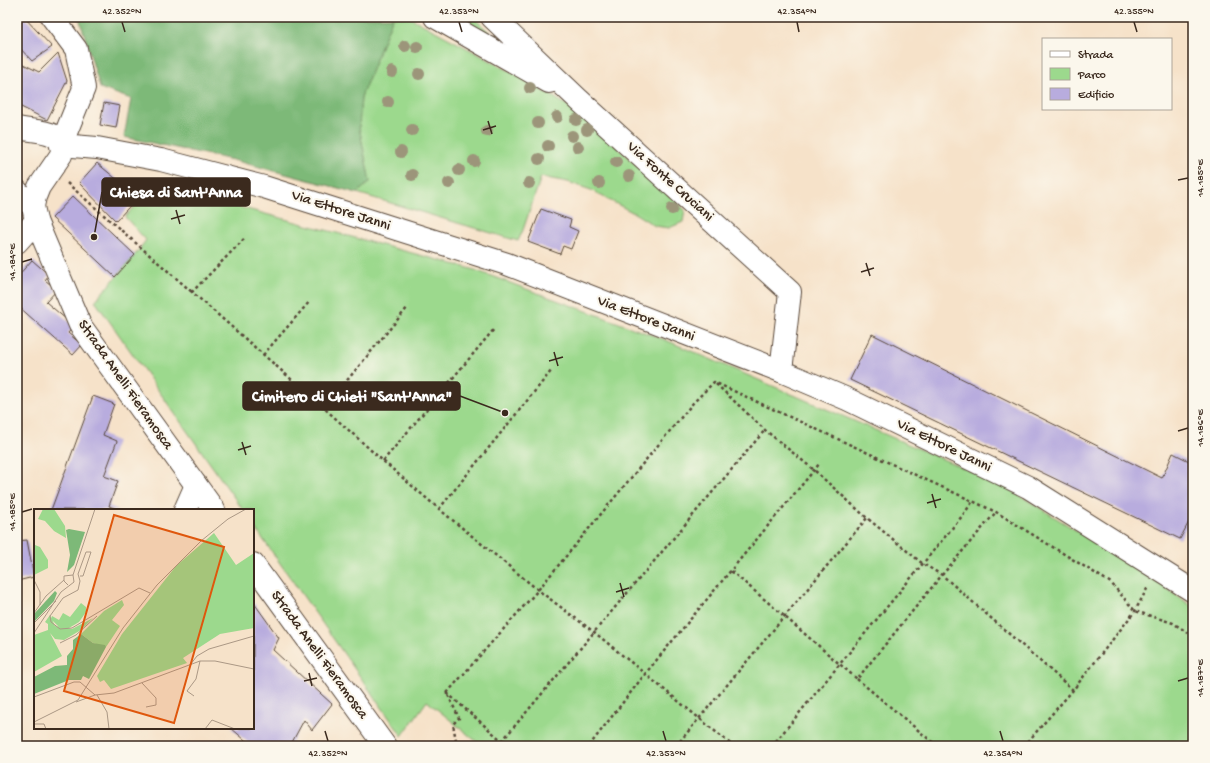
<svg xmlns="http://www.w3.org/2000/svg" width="1210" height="763" font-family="'Gochi Hand',sans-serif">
<rect width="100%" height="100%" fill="#fbf7ec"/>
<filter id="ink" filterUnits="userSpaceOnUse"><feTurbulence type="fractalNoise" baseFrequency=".025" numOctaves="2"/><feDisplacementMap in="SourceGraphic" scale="8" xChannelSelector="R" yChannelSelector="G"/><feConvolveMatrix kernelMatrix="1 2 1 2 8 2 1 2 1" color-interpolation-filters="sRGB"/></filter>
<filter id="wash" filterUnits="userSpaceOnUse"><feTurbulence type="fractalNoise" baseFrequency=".012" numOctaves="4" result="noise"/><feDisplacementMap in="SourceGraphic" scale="16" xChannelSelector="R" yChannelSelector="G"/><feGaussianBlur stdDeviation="0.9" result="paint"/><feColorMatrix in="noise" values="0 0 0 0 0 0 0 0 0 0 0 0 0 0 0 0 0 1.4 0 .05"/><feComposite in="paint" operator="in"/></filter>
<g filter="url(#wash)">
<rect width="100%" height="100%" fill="#f6e2c9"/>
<g fill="#9cd98d" stroke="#6c8256">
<path d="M393,17H409L517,75L580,113L685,210L683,222L669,228L655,226L636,214L607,199L591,190L568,182L541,177L523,230L518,241L357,193L370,182L359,127L361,97Z"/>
<path d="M449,17H473L516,57Z"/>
<path d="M153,184L472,269L668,341L1003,485L1145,573L1193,607V746H482L427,701L402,736L253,525V510H243L95,301C112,281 131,262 146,240L125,217Z"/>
</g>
<path fill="#7db978" stroke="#5c724b" d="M79,17H393L361,97L359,127L370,182L357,193L233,160L124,137L131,99L100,88Z"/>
<g id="blocks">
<g fill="#b8acde">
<path d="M17,17H24L52,47L32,61L17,45Z"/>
<path d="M58,53L67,81L47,120L17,105V61L39,72Z"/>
<path d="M104,103L120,106L116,128L100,125Z"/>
<path d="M97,163L138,197L116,221L79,183Z"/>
<path d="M73,196L135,255L115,277L52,218Z"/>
<path d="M541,209L571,220L569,227L578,231L571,249L563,246L560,254L528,242Z"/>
<path d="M32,260L49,275L45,280L57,290L46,302L74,326L68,333L82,345L73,355L17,305V277Z"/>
<path d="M872,334L1162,478L1173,453L1193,463V514L1180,539L850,380Z"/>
<path d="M93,396L114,404L103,435L117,441L104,476L118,481L109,506L119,510H51Z"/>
<path d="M27,540L34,577L17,581V541Z"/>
<path d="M254,603L279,638L273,650L332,704L312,730L304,720L290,746H252L231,728H253V605Z"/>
</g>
</g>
</g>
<g filter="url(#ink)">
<use href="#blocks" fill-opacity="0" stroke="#574638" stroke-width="1"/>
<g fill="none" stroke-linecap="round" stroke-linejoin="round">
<defs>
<g id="minor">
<path d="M52,17L76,49L84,88L61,145"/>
<path d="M435,17L549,82"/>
<path d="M492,17L579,100L790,292L781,371"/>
<path d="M17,128C33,132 67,128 61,155L39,187L35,197L33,206L36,221L80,325L214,510"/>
<path d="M61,145L97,148L161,160L264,187L507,264L781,371L847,399L1028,487L1193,591"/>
<path d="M17,191L25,200L33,206"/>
<path d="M17,242L36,221"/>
<path d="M185,510L196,485"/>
<path d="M253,564L385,746"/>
</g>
</defs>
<use href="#minor" stroke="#574638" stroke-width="24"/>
<g stroke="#574638" stroke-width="2.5" stroke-dasharray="3 3" stroke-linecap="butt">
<path d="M67,183L192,292"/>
<path d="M244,239L192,292L324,408L383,461L439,509L538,590L594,632L733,746"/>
<path d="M263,355L310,301"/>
<path d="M716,384L765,430L814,470L867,518L923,564L942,575L1073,690L1135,611L1148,587"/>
<path d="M324,408L408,307"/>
<path d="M383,461L495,328"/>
<path d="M439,509L552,370"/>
<path d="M731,571L784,616L857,679L942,575L996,512"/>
<path d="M857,679L937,746"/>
<path d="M447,693L538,590L693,403L714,382L996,512L1111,583L1135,611L1173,623L1193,636"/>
<path d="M447,693L508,746"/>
<path d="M448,695L459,718L453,724L457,746"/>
<path d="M502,741L765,430"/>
<path d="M589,746L645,674L820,463"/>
<path d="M676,746L867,518"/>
<path d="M772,746L963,515L973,501"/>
<path d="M1024,746L1073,690"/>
</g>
<use href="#minor" stroke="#fff" stroke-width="22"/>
</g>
<g fill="#9c957a">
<circle cx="405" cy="46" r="6"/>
<circle cx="417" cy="47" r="6"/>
<circle cx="392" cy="72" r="6"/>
<circle cx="419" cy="74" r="6"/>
<circle cx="530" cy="88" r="6"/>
<circle cx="388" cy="102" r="6"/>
<circle cx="557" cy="117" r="6"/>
<circle cx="576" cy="120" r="6"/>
<circle cx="538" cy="123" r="6"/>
<circle cx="412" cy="130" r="6"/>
<circle cx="587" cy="130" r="6"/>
<circle cx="487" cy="131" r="6"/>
<circle cx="572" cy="136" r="6"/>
<circle cx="548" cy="146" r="6"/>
<circle cx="578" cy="147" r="6"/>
<circle cx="401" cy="152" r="6"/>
<circle cx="539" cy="159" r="6"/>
<circle cx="474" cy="161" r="6"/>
<circle cx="616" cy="162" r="6"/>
<circle cx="459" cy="170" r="6"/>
<circle cx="412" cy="175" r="6"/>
<circle cx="629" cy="176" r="6"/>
<circle cx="449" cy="183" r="6"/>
<circle cx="529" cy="183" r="6"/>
<circle cx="599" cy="183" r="6"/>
<circle cx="672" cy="209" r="6"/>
</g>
</g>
<path fill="none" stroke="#3b2a1e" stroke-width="1.5" d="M122,22L125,32M459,22L462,32M797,22L799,32M1134,22L1137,32M488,121L492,134M483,130L496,126M1178,180L1188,178M176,210L180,224M171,219L185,215M22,262L32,259M866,263L870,276M861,272L874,268M554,352L558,366M549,361L563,357M1178,431L1188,428M242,442L246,455M238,450L251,446M932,494L936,508M927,503L941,499M22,512L32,509M620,583L624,597M616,592L629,588M309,673L312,686M304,681L317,678M1178,681L1188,678M325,731L328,741M663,731L666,741M1000,731L1003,741"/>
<g text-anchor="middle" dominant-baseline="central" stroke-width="4" stroke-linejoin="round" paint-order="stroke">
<g font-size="15" fill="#3b2a1e" stroke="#fbf7ec">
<text transform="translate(670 182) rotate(42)">Via Fonte Cruciani</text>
<text transform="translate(341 211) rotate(18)">Via Ettore Janni</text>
<text transform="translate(646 319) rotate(21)">Via Ettore Janni</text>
<text transform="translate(125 385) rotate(55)">Strada Anelli Fieramosca</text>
<text transform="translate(944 446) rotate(26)">Via Ettore Janni</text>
<text transform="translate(319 655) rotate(54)">Strada Anelli Fieramosca</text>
</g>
</g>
<g transform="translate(34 509)">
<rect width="220" height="220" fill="#f6e2c9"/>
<path d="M9,0H20L31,17L32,29L20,22L11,12L4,10ZM180,24L202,56L220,44V119L186,125L149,149L153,154L77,180L70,171L66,173L63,167L88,125L142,57ZM1,36L6,38L14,51V59L0,66ZM88,91L90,96L78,111L86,117L72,138L59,134L47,125L70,102ZM47,94L52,98V103L45,113L35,119L27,120L17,110L18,107L25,111L29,104L36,108ZM16,106L21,117L38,120L59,109L47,121L30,131L21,130L16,124L28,147L0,163V126L14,121V115L11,113Z" fill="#9cd98d"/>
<path d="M35,20L51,23L40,56L33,63L36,46L32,21ZM21,82L23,84L20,92L0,113V105ZM47,125L59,134L71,136L72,138L55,170L49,167L47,171H35L0,185V168L21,157L33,156V147L39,140V131Z" fill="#7db978"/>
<path fill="none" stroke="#ab9885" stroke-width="1" d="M39,66L61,0M46,67H49L57,43H52L44,65L46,72L44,81L29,89L16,107L17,113L26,120L38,119L105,79L116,84M0,71L6,83V96M34,76L30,72V67L39,66M0,104L12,87L30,71M0,114L22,92M0,124L27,83L40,73L39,66M26,134L42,126L63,107M156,156L163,147L175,140L220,127M108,174L122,189V196L112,198M61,186L80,184L166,152H181L220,160M63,186L73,203L75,220M160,187L153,182L162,170L166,152M0,188L40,173H46L61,186M42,193L61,186M0,213L44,191L89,119L123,76L167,32L194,10L212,0M0,215H10L12,220M171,220L178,211L201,220"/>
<path fill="#df570d" fill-opacity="0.15" stroke="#df570d" stroke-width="2" d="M80,6L190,38L140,214L30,182Z"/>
<rect width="220" height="220" fill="none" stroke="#3b2a1e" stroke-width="2"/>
</g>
<path fill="none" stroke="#3b2a1e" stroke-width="1.5" d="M94 237L102 192M505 413L460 396"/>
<g fill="#3b2a1e" stroke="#fbf7ec" stroke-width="1.5">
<circle cx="94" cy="237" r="4"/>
<circle cx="505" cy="413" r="4"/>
</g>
<g fill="#3b2a1e" stroke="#3b2a1e" stroke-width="1.5">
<rect x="102" y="178" width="148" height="28" rx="4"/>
<rect x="243" y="382" width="217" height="28" rx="4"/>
</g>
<g font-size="16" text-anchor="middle" font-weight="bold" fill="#fff">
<text x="176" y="197">Chiesa di Sant'Anna</text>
<text x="352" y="401">Cimitero di Chieti "Sant'Anna"</text>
</g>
<rect width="1210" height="763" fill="none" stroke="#fbf7ec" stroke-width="44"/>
<rect x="1042" y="38" width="130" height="72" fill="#fbf7ec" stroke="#aea59a"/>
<rect x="1050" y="51" width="20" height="6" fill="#ffffff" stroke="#aea59a"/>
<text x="1078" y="58" font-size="12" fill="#3b2a1e">Strada</text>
<rect x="1050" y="68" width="20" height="12" fill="#9cd98d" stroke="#aea59a"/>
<text x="1078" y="78" font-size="12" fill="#3b2a1e">Parco</text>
<rect x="1050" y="88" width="20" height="12" fill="#b8acde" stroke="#aea59a"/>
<text x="1078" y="98" font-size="12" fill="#3b2a1e">Edificio</text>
<rect x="22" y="22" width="1166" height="719" fill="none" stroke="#3b2a1e" stroke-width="1.5"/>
<g font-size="10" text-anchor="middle" fill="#3b2a1e">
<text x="122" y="14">42.352°N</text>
<text x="459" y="14">42.353°N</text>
<text x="797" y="14">42.354°N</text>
<text x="1134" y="14">42.355°N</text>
<text transform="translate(1199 178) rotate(-90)" y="4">14.185°E</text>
<text transform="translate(11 262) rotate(-90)" y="4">14.184°E</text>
<text transform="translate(1199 428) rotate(-90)" y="4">14.186°E</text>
<text transform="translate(11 512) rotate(-90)" y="4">14.185°E</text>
<text transform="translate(1199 678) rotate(-90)" y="4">14.187°E</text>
<text x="328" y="756">42.352°N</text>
<text x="666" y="756">42.353°N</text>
<text x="1003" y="756">42.354°N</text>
</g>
</svg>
